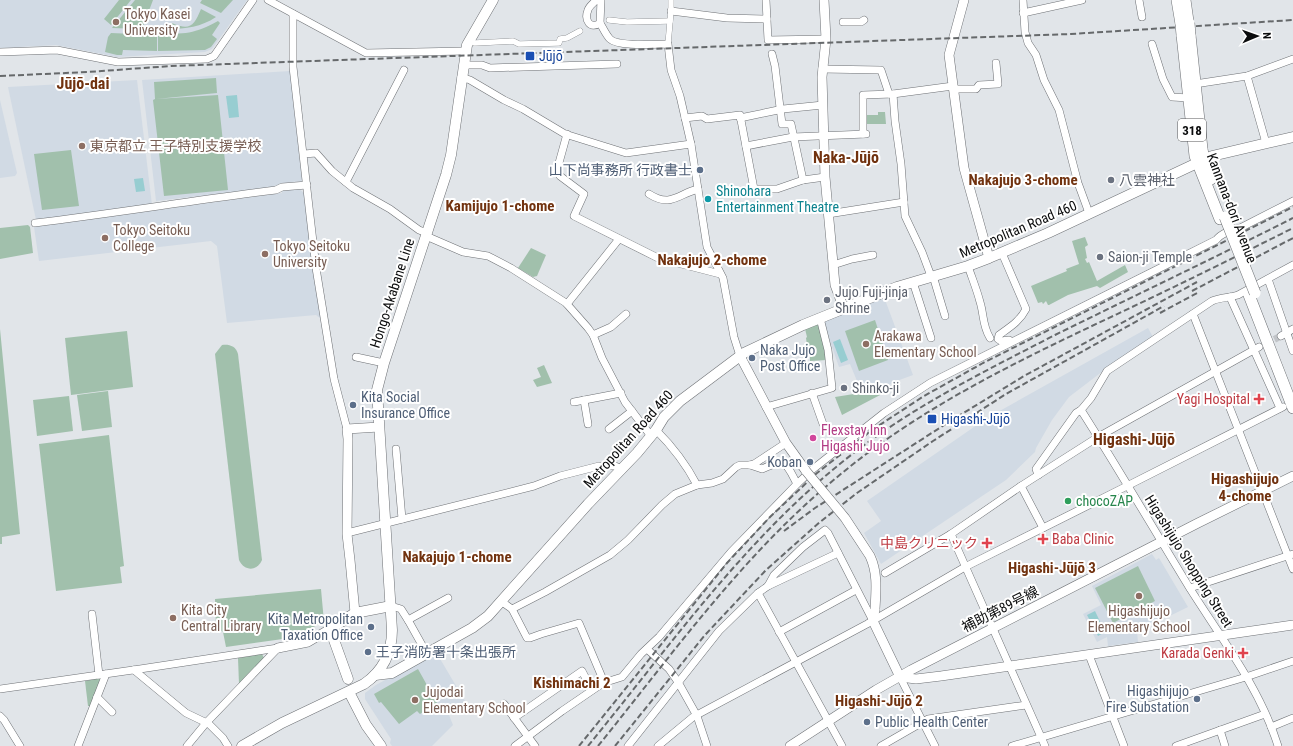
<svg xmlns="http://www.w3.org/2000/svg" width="1293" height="746" font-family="'Roboto Condensed','Noto Sans JP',sans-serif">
<rect width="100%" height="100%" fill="#e1e5e9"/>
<g fill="#d1dae4">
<path d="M0,0H247L212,49L205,52L117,57L56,45L0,48Z"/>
<path d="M290,71L302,181L283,183L269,188L156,201L142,80Z"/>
<path d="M137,80L152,205L36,220L8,87Z"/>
<path d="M0,100L17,173L15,176L0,178Z"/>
<path d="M299,189L304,193L321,319L316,315L227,323L217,246L211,241L39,261L34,227L282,193V191Z"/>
<path d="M884,297L913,375L894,382L877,392L862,393L850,364L839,367L824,324V320Z"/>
<path d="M1148,328L1153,337L1103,371L1069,397L1052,420L1036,448L1035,452L1006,480L881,564L864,533L881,521L867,501L987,418Z"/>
<path d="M1152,554L1156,560L1159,558L1188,607L1137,632L1138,642L1108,646L1107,637L1097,642L1083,614L1101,605L1092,586Z"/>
<path d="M436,652L465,701L449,715L453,725L432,746H392L390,743L391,739L365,699V693L376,685Z"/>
</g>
<g fill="#a1c0ac">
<path d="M119,0H131L111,25L104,19Z"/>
<path d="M135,0H153L142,29L112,28Z"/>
<path d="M202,0H233L221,13L200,3Z"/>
<path d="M201,9L216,17C201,27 186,29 168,29L172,23C190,31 194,26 201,9Z"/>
<path d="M218,21L220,23L212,35L217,39L211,47L205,50L158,51V34C184,34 195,34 218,21Z"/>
<path d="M111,33L157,35V51L123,50L122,55H117L105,52L108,37Z"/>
<path d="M216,78L217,93L156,99L218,95L228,190L164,196L153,100L155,99L154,82Z"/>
<path d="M878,112H885L886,124H867V115H878Z"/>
<path d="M71,150L79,206L42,210L34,154Z"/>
<path d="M28,225L30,227L33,253L0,259V228Z"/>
<path d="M1085,237L1088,245L1085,247L1087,258L1085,259L1087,263L1089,262L1097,281L1125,265L1128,272L1100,288L1097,286L1068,295L1049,305H1048L1046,301L1043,304L1042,302L1038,303L1031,286L1067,271L1066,269L1079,264L1072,241Z"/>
<path d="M531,248L546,255L537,276L533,277L518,268Z"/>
<path d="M875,320L888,360L859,371L845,331Z"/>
<path d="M818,323L827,360L810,361V352H808L806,338L807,337L805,329Z"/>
<path d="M0,329L20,534L2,537V544H0Z"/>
<path d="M127,331L133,387L71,395L65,338Z"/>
<path d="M222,345C229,344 236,346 238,354L262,560C257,572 244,571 239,560L215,354Z"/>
<path d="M544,365L552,383L537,387L533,380L541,377L537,368Z"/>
<path d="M108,391L112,427L82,431L77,395Z"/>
<path d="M880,391L882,394L842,415L835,397L860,393L875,394Z"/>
<path d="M69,396L73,431L37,436L33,400Z"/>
<path d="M109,435L124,566L120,567L122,583L56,591L39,444Z"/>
<path d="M1138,566L1155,601L1113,623L1095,588Z"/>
<path d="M321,589L324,622L290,638L226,647L223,632L216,627L215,599Z"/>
<path d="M262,654L264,658L239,684L238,658Z"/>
<path d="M418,669L437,703L420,714L417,711L399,724L381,702L379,703L374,694Z"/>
<path d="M99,678L101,680L91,706H88L85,681Z"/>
</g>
<g fill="#97cdd1">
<path d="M237,95L239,117L229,118L226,96Z"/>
<path d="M143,178L145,191L136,192L134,179Z"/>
<path d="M840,339L848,360L841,363L833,342Z"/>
<path d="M1095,611L1105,632L1098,636L1087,615Z"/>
</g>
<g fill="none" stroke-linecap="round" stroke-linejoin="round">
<path stroke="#c1c4c8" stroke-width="7" stroke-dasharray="7 3.5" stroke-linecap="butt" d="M1265,344L1281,336"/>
<defs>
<g id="pedestrian">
<path d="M609,20L627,22L670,21"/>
<path d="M475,43L513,41L519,44L559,43L560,39L567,38L580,31"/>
<path d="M668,44L671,11V0"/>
</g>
<g id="minor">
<path d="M268,0L366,53L465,51"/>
<path d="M596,0C594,3 589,6 588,10C584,20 590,30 600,23L601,0"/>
<path d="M766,0L768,40L826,39"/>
<path d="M1023,0L1025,32L1028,43L1036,55L1044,80L1059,110L1078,183L1089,213"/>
<path d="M1139,0L1142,17"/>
<path d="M671,11L727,18L767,19"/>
<path d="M1023,13L1082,0"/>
<path d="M293,14V67L316,268L334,379L347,429"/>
<path d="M843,22H861L864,20"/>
<path d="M600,23C603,28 606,35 610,39C618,47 656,44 668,44L671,70L680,96L691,144L707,247L723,278L734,337L740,356"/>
<path d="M1152,44L1163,79L1172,97L1189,98"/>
<path d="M0,52L57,50L118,62L207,59L214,56L253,0"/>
<path d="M772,54L775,66L782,124H791L803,180"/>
<path d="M463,65H482L490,68L617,64"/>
<path d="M822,69L881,70L889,94"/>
<path d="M1247,76L1266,143"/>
<path d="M461,77L470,80L504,100L523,109L565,134L626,153L691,144"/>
<path d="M1195,84L1247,76L1293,59"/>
<path d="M953,89H976L979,85L998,84L996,63"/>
<path d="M893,94L895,121L901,164L905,216L922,252L931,276"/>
<path d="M685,118L702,116L707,119L740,115L754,189H777L803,180L825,177"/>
<path d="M740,118L783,109L823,105"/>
<path d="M567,134L557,170L560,176L584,194L574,216L658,258L720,274"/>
<path d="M863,134V95L893,94L953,86"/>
<path d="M746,146L793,137L866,134"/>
<path d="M304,154L316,153L332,171L353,188L390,209L419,230L427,233"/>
<path d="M346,182L404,70"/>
<path d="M649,194C671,208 678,194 698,189"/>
<path d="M828,214L904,202"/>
<path d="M35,223C116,213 196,200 276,190L282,187L307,185"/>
<path d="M426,236L463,252L488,256L511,268L566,303L588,328L593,335L602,358L625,402L651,436"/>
<path d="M1002,253L1026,309C1020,321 1010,327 999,335L998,339L1001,341L1009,340"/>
<path d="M833,265L852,259L873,255"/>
<path d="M968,266C972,278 977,290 980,302C984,314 982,325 990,338"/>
<path d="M933,276L945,316"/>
<path d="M1268,279L1293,351"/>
<path d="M913,282L931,338"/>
<path d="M1230,297L1280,408"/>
<path d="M567,304L619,239"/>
<path d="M1193,314L1293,569"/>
<path d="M593,335L611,327L626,314"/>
<path d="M1281,336L1293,329"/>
<path d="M356,357L384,363"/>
<path d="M812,393L823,424"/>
<path d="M584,400L588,424"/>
<path d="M574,402L621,393"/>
<path d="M766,407L832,388L828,350L820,318"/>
<path d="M1081,410C1118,468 1153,528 1189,587C1221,638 1260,688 1278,746"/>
<path d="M609,429L632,411"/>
<path d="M656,430C673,447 686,464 697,485"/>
<path d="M396,449L402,519"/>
<path d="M750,465L754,464L786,443"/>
<path d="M1038,475L1036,469L1076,413L1081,410L1091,398L1107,371L1212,301C1221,297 1229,298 1238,295L1293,265"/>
<path d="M1021,486L1043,528"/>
<path d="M347,533L534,486L560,476L599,466H615L622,469"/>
<path d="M951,534L1045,746"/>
<path d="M885,573L951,534L1021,486L1098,437L1259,347"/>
<path d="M768,586L838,553"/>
<path d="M1190,588L1293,554"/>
<path d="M758,593L842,746"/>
<path d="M502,602L512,609L527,638H530L541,634L579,623L604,682"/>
<path d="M391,606L401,609L408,620L427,654"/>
<path d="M512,609L545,592L610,555L628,540L662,505L675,494L697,485L712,483L723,479L736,467L740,465H750L762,469C786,458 785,461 797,484"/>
<path d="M92,614L99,675"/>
<path d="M408,620L448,598"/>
<path d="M779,632L856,590"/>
<path d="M647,649L669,669L678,682L697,716L707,746"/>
<path d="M1089,655L1124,746"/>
<path d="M134,670L186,713L209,724L223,738L228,746"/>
<path d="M900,677L935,746"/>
<path d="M0,689L140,669L278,648"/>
<path d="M97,697L112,712"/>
<path d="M504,704L535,746"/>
<path d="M0,716L4,720L20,746"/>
<path d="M514,718L582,671L592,690"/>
<path d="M1271,727L1293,718"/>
<path d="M1220,730L1225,746"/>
<path d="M78,746L106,674"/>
<path d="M187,746L206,723L278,648"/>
<path d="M515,746L562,711L603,683L622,677L641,654L659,637L731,552L797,484L813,469L884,413L930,383L1216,240C1221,234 1231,229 1240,228L1293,201"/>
<path d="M628,746L719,631L758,593L768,586L774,575L803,547L825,530L828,533L873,621"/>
<path d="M658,746L693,717L867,624L965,567L1127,486L1283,407"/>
<path d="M881,746L928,719L1026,705"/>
<path d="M1012,746L1246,677L1293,661"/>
<path d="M1176,746L1265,714"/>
</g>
<g id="tertiary">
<path d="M824,0L826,39L822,77L825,177L835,285L844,309"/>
<path d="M964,0L949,55L964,168L989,258"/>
<path d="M740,356L786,443L806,471"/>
<path d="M875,609L873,621L900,677"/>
<path d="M355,613L350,560L347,534L348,439L347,429L379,427"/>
<path d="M278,648L308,642L330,629"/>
<path d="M900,677L916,679L941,676L1293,625"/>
<path d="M790,746L876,690L911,670L1198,523L1293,476"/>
</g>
<g id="secondary">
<path d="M375,675L392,673L472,628L488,616L588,504L637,453L656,430L664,417L680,401L744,353L803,325L897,287L968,266L989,258L1048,233L1212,156L1293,137"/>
<path d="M348,679L330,629L355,613L391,606"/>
<path d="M349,692L366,725L381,746"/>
<path d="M242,746L282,723L364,684C383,671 392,652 392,630L377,390L384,363L446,175L451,155L467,45L493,0"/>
</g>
<g id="primary">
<path d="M1177,0L1181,24"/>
<path d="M1185,0L1188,21"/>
<path d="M1182,35L1195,156L1220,219"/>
<path d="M1190,35L1202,149L1204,160L1211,179"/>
<path d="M1249,295L1293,408"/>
</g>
</defs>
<use href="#pedestrian" stroke="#6e7175" stroke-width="6"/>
<use href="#minor" stroke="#6e7175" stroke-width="8"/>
<use href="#tertiary" stroke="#6e7175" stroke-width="10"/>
<use href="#secondary" stroke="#6e7175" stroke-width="11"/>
<use href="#primary" stroke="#6e7175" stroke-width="12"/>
<use href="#pedestrian" stroke="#fff" stroke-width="5.5"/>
<use href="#minor" stroke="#fff" stroke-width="7"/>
<use href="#tertiary" stroke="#fff" stroke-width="9"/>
<use href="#secondary" stroke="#fff" stroke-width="10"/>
<use href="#primary" stroke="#fff" stroke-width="11"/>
<g stroke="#66696b" stroke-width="2" stroke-dasharray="6 3" stroke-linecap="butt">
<path d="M0,76L88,72L171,66L1071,34L1293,20"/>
<path d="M1192,291L1293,238"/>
<path d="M1160,313L1199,292"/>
<path d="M784,531L815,508L952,420L1024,376L1197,282"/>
<path d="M579,746L727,563L770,517L817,473L872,430L924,396L983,363L1293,207"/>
<path d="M588,746C669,647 745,539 846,459C910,408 983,372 1055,335C1134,296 1214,258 1293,218"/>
<path d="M598,746C671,656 740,559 829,484C918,407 1024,358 1130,308C1185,282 1239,255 1293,228"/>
<path d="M615,746L705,635L766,570L820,522L857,493L933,441L1006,394L1164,306"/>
</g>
<defs>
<path id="tertiary-bridge" d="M806,471L845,518L870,556C878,573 876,591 875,609"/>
<g id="primary-bridge">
<path d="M1189,23L1190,35"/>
<path d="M1181,24L1182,35"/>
<path d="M1225,217L1255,293"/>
</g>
</defs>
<use href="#tertiary-bridge" stroke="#6e7175" stroke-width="10" stroke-linecap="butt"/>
<use href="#primary-bridge" stroke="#6e7175" stroke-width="12" stroke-linecap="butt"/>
<use href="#tertiary-bridge" stroke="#fff" stroke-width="9"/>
<use href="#primary-bridge" stroke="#fff" stroke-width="11"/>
</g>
<g fill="#8d6e63" stroke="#fff" stroke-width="1.5">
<circle cx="116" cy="22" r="4"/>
<circle cx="82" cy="146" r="4"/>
<circle cx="105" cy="238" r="4"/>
<circle cx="265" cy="254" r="4"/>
<circle cx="866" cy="344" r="4"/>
<circle cx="1139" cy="596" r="4"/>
<circle cx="173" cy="618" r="4"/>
<circle cx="415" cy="700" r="4"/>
</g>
<g fill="#1a4fb4" stroke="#fff" stroke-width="1.5">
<rect x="525" y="51" width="10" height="10" rx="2"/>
<rect x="927" y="414" width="10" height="10" rx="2"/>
</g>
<g fill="#5c6f8a" stroke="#fff" stroke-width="1.5">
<circle cx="700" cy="170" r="4"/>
<circle cx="752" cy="358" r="4"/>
<circle cx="353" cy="405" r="4"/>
<circle cx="810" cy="462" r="4"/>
<circle cx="371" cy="627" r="4"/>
<circle cx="368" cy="652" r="4"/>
<circle cx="1197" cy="699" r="4"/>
<circle cx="867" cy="722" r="4"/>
</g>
<g fill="#6b7280" stroke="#fff" stroke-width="1.5">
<circle cx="1111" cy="180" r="4"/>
<circle cx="1100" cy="257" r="4"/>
<circle cx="827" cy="300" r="4"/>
<circle cx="844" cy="388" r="4"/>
</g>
<circle fill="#0f9aa8" stroke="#fff" stroke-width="1.5" cx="708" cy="199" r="4"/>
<g fill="#e0444e" stroke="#fff" stroke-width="1.5">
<path d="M1257 393h4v4h4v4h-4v4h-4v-4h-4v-4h4z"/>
<path d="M1041 533h4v4h4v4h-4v4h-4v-4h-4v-4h4z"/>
<path d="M985 537h4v4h4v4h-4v4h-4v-4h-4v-4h4z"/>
<path d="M1241 647h4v4h4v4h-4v4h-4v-4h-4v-4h4z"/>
</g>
<circle fill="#d1479c" stroke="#fff" stroke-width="1.5" cx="813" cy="438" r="4"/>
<circle fill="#2e9e5b" stroke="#fff" stroke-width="1.5" cx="1068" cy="501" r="4"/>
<g text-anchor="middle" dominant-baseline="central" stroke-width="4" stroke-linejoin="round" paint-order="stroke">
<rect fill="#fff" stroke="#545556" stroke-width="1" x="1178" y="119" width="28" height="22" rx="3"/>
<g font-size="13" font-weight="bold" fill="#0b0c0d">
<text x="1192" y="130">318</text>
</g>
<g font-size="14" fill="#785e54" stroke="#fff" text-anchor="start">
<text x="124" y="14">Tokyo Kasei<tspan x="124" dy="16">University</tspan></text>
<text x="90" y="146">東京都立 王子特別支援学校</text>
<text x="113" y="230">Tokyo Seitoku<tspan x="113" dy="16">College</tspan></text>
<text x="273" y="246">Tokyo Seitoku<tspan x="273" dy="16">University</tspan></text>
<text x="874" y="336">Arakawa<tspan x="874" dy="16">Elementary School</tspan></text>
<text x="181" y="610">Kita City<tspan x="181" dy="16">Central Library</tspan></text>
<text x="1139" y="611" text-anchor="middle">Higashijujo<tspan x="1139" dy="16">Elementary School</tspan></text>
<text x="423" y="692">Jujodai<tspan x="423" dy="16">Elementary School</tspan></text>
</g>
<g font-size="14" fill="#164399" stroke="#fff" text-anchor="start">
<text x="539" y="56">Jūjō</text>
<text x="941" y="419">Higashi-Jūjō</text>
</g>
<g font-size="14" fill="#4e5e75" stroke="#fff" text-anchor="end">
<text x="692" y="170">山下尚事務所 行政書士</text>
<text x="760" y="350" text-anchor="start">Naka Jujo<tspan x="760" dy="16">Post Office</tspan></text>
<text x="361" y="397" text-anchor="start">Kita Social<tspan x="361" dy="16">Insurance Office</tspan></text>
<text x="802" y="462">Koban</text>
<text x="363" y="619">Kita Metropolitan<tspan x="363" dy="16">Taxation Office</tspan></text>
<text x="376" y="652" text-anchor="start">王子消防署十条出張所</text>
<text x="1189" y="691">Higashijujo<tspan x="1189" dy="16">Fire Substation</tspan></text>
<text x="875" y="722" text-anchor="start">Public Health Center</text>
</g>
<g font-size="14" fill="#5b616d" stroke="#fff" text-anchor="start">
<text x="1119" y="180">八雲神社</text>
<text x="1108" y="257">Saion-ji Temple</text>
<text x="835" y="292">Jujo Fuji-jinja<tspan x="835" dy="16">Shrine</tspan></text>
<text x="852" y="388">Shinko-ji</text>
</g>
<g font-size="14" fill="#0d838f" stroke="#fff" text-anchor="start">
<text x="716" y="191">Shinohara<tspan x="716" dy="16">Entertainment Theatre</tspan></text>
</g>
<g font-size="14" fill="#0b0c0d" stroke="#fff">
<text transform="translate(1232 208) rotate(69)">Kannana-dori Avenue</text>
<text transform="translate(1018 229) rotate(-23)">Metropolitan Road 460</text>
<text transform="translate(392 293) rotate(-72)">Hongo-Akabane Line</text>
<text transform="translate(628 439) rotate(-48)">Metropolitan Road 460</text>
<text transform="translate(1189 561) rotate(58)">Higashijujo Shopping Street</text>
<text transform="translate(1000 609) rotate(-27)">補助第89号線</text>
</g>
<g font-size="14" fill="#be3a42" stroke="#fff" text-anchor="end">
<text x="1250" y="399">Yagi Hospital</text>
<text x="1052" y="539" text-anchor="start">Baba Clinic</text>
<text x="978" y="543">中島クリニック</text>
<text x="1234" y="653">Karada Genki</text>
</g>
<g font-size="14" fill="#b23c85" stroke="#fff" text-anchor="start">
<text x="821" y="430">Flexstay Inn<tspan x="821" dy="16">Higashi Jujo</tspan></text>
</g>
<g font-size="14" fill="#27864d" stroke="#fff" text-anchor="start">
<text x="1076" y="501">chocoZAP</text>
</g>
<g font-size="15" font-weight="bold" fill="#71320f" stroke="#fff">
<text x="1023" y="180">Nakajujo 3-chome</text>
<text x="500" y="206">Kamijujo 1-chome</text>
<text x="712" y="260">Nakajujo 2-chome</text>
<text x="1245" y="479">Higashijujo<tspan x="1245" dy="17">4-chome</tspan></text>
<text x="457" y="557">Nakajujo 1-chome</text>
<text x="1052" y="568">Higashi-Jūjō 3</text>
<text x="572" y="683">Kishimachi 2</text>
<text x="879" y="701">Higashi-Jūjō 2</text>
</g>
<g font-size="16" font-weight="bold" fill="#71320f" stroke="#fff">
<text x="83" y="83">Jūjō-dai</text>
<text x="846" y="157">Naka-Jūjō</text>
<text x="1134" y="439">Higashi-Jūjō</text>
</g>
</g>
<g transform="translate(1257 36) rotate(88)" stroke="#ffffff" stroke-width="3" paint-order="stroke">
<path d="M0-3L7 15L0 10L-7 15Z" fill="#0b0c0d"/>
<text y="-6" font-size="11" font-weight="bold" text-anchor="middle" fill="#0b0c0d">N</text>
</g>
</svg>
